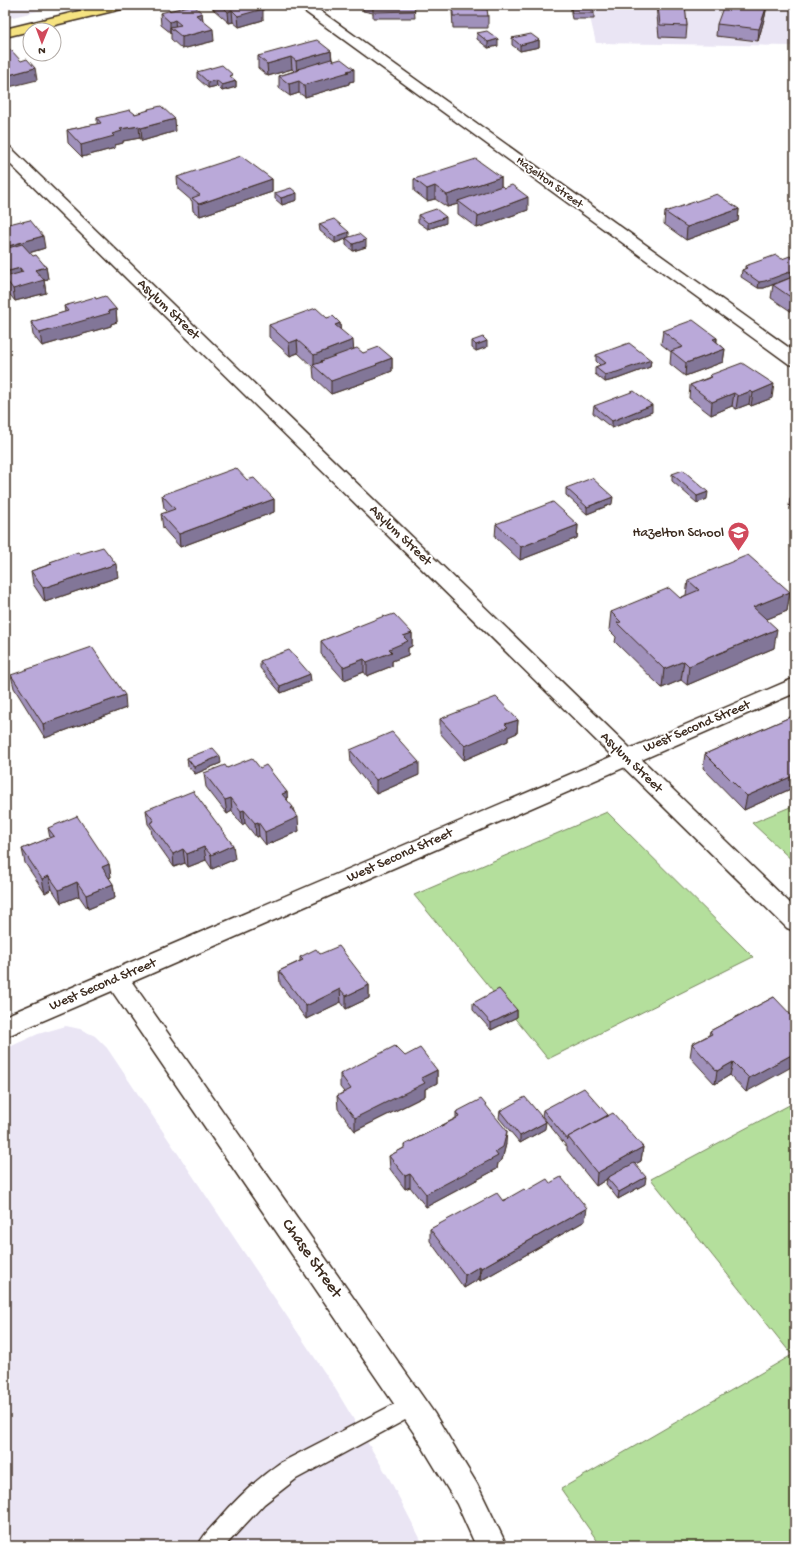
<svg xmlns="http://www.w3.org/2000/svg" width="800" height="1551" font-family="'Gochi Hand',sans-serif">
<rect width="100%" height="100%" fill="#fff"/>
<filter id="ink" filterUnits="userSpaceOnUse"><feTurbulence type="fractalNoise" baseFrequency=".025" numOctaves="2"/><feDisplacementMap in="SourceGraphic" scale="8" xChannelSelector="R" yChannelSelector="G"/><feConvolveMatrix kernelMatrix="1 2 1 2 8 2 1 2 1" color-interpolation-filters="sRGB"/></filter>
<g filter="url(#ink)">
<g fill="#eae5f4">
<path d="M5,5H62L5,19Z"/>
<path d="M587,5H782L795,13V46L596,43Z"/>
<path d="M66,1026L80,1029L95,1036L107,1048L333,1385L390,1480L424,1546H5V1049L38,1034Z"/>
</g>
<g fill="#b4df9c" stroke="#78845d">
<path d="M795,805V863L752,823Z"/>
<path d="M607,812L753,957L548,1059L414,895Z"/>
<path d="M795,1102V1537L780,1546H601L561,1489L792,1355L651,1179Z"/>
</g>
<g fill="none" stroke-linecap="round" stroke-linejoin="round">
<defs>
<path id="lane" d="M412,1395L420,1398L423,1405L420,1412L296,1479L264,1504L225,1546H198C203,1535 211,1528 219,1519C237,1498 257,1479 280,1463Z"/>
<g id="street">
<path d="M296,5H312L795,352V365L789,364Z"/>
<path d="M5,145L10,147L795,908V931L787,928L5,159Z"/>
</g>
<path id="secondary" d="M795,678V693L132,982L434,1413L477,1484L507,1546H476L457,1504L414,1433L112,991L5,1037V1016Z"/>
<path id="primary" d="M104,5H128L126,8L5,37V29Z"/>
</defs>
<use href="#lane" stroke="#3b2a1e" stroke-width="3"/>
<use href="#street" stroke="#3b2a1e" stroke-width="3"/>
<use href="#secondary" stroke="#3b2a1e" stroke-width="3"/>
<use href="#primary" stroke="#3b2a1e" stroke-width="3"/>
<use href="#lane" fill="#fff" fill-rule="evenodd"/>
<use href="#street" fill="#fff" fill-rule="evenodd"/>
<use href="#secondary" fill="#fff" fill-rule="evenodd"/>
<use href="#primary" fill="#f6e381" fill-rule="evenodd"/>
</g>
<g fill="#a091bb" stroke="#3b2a1e">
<path d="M212,5H260L263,20L239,27L233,22L229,23L213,9Z"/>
<path d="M363,5H414L415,18H373V13L363,11Z"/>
<path d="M450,5H482V9L488,16V28H453L452,10H450Z"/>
<path d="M656,5H685L687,26L686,38L659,37Z"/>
<path d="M767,5L765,16L758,41L716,36L717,24Z"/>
<path d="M571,8L594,13V19H572L571,14Z"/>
<path d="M160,13H202L203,20L214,41L182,49L171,39V33L161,25Z"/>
<path d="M477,33L498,46L488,48L477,39Z"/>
<path d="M512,38L539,40V47L520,51L512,45Z"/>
<path d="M331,51L332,59L354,81L349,82V84L305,97L299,93L290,96L279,88V76L294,71L292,69L268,76L258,68V56Z"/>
<path d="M197,72L233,79L236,81V87L222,91L217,86L208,88L197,78Z"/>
<path d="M148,109L176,131L142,141L140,138L123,141V143L115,145V148L82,157L68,143L67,130L97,124V118L135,114L148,111Z"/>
<path d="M177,177L272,179V192L200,216L193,211L192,201L178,189Z"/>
<path d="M501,177V187L528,210L477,228L458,214V204L447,207L435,199L427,201L414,191V179Z"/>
<path d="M275,193L297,200L282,205L275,199Z"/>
<path d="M739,209L738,221L686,240L664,224L665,212Z"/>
<path d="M418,215L446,223L428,229L418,222Z"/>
<path d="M319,224L349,237L366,247L353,251L346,245V239L335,243L320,231Z"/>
<path d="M5,225L45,248L29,253L33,256L46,267L48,279L44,280L46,293L15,301L6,290L5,282Z"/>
<path d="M745,266L795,276L764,288H758L741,277L742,270L745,269Z"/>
<path d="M795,276V314L771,298L773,285Z"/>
<path d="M96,299L116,309L117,322L111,324V326L42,346L33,335L31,322L65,312L64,306Z"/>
<path d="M327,318L340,323V329L354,349L363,353L392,358V371L377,377V378L331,394L314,378L313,367L298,353L290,356L269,337V325Z"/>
<path d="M663,331L717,338V342L725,349L723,362L685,376L670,364L671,352L661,344Z"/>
<path d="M472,341L487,347L476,351L472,348Z"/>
<path d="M596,355L651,360L650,367L617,379L605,382L595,374V367L600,365L596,361Z"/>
<path d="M710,375L772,398L751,406L749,404L736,409L732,406L711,415L689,398L690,385L710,377Z"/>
<path d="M594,406L652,412L612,428L593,413Z"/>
<path d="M672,474L707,499L697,503L672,481Z"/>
<path d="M247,480L274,499V512L180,547L163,528L161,514L168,512L164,508L162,495Z"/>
<path d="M566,488L612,504L587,514L566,495Z"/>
<path d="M795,497V511L789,506L790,499Z"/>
<path d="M496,524L578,525L577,538L520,560L495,537Z"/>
<path d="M80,554L118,577L45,602L33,584L31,571L51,564L50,562Z"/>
<path d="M688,580L790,592L787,611L767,619L774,648L687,685L681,680L662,688L615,642L616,637L609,630L611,612L680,598L686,595Z"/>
<path d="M385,617L412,633V646L408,648V655L392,661V666L367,676L364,672L344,680L321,654V641Z"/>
<path d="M260,661L311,681L281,693L260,668Z"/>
<path d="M11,675L126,708L45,738L14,688Z"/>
<path d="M795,715V787L744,810L703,768L705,754Z"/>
<path d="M440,719L518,720L517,733L508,737V741L464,760L440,733Z"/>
<path d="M350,750L419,775L376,794L351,763Z"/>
<path d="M187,758L221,763L195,774L188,766Z"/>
<path d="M227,768H260L287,792V800L294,811L299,831L266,845L259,836L256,837L245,823L242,825L232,811L227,814L206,787L204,773Z"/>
<path d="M146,810L235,859L212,869L206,860L188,867L185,863L174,867L152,836L151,828L148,824Z"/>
<path d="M48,828L109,864L111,877L109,878L113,884L115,898L88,909L79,896L61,903L52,889L45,893L25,863L22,849L50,838Z"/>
<path d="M320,954L369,985V998L346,1009L341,1002L306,1019L280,984L279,971L300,961V957Z"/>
<path d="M774,997L746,1092L730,1075L715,1084L690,1057L692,1044L709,1035L710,1031Z"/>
<path d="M473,1003L517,1010V1017L491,1030L473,1010Z"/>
<path d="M405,1056L437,1070V1083L425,1089V1096L355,1131L338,1109L337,1096L344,1092L340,1087V1074Z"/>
<path d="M543,1110L608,1115L643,1147L641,1161L635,1164L645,1184L618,1199L606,1184L607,1179L596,1186L567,1150V1147L542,1116Z"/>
<path d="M500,1111L545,1129L520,1143L499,1118Z"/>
<path d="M456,1112L506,1144L502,1160L498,1163L497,1169L426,1207L410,1187L405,1189L390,1169L389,1156L404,1148V1145L456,1118Z"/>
<path d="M550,1183L585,1221L480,1281L479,1279L464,1288L430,1241V1229L526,1191Z"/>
</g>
<g fill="#827698" stroke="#3b2a1e">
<path d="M251,5H260V9H263V20L239,27L238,16Z"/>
<path d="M767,5L765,16L758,41L759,29Z"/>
<path d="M232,10L233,22L229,23L228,12Z"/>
<path d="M202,13L203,25L196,15Z"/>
<path d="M175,20L176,32L170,27V33V22Z"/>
<path d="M213,29L214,41L182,49V37Z"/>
<path d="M498,39V46L488,48V42Z"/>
<path d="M539,40V47L520,51V45Z"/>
<path d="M331,51L332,63L299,70L298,69V73H297L296,61Z"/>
<path d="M291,57L292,69L268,76L267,64Z"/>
<path d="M35,68L37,80L5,88V76Z"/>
<path d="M354,69V81L349,82V84L305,97L304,85Z"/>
<path d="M216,80L217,86L208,88V82Z"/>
<path d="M236,81V87L222,91V85Z"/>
<path d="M299,81V93L290,96L289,84Z"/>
<path d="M175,119L176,131L142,141L141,128Z"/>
<path d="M139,126L140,138L123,141V143L115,145V148L82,157L81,145L112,134L120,129Z"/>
<path d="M501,177V190L458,201V204L447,207V195Z"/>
<path d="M272,179V192L200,216L199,204Z"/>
<path d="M435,186V199L427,201V189Z"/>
<path d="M297,193V200L282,205L281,198Z"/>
<path d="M528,197V210L477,228L478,216Z"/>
<path d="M739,209L738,221L686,240L687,227Z"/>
<path d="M446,217V223L428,229V223Z"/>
<path d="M349,232V238H346V239L335,243V237Z"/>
<path d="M43,236L45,248L5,260V247Z"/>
<path d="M366,240V247L353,251V244Z"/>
<path d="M46,267L48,279L44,280L46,293L15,301L13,289L35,270Z"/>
<path d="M20,268L22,280H6L5,272Z"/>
<path d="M795,270V276L764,288H758L759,282Z"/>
<path d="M116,309L117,322L111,324V326L42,346L40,333Z"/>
<path d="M340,323L341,336L335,325Z"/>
<path d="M717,338L715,351L713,339Z"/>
<path d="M297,340L298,353L290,356L289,343Z"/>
<path d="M353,340L354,353L321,361V365L314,366V355Z"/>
<path d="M487,341V347L476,351V345Z"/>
<path d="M725,349L723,362L685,376L686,363Z"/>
<path d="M392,358V371L377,377V378L331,394V381Z"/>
<path d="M651,360L650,367L617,379L605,382V375Z"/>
<path d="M774,384L772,398L751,406L753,393Z"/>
<path d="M751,391L749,404L736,409L738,396Z"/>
<path d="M734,393L732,406L711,415L712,402Z"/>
<path d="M652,405V412L612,428V421Z"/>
<path d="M708,492L707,499L697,503V496Z"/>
<path d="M613,497L612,504L587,514V507Z"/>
<path d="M274,499V512L180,547L179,534Z"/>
<path d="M578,525L577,538L520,560L521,547Z"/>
<path d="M116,564L118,577L45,602L43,588Z"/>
<path d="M790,592L787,611L750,626L753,607Z"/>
<path d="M777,629L774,648L687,685L689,666Z"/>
<path d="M412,633V646L408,648V655L392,661V666L367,676V662L389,649L403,636Z"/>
<path d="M364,659V672L344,680L343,667Z"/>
<path d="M684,661L681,680L662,688L664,669Z"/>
<path d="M310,674L311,681L281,693L280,686Z"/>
<path d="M125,695L126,708L45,738L43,724Z"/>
<path d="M518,720L517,733L508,737V741L464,760L465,746L505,724Z"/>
<path d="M220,756L221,763L195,774L194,767Z"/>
<path d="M419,762V775L376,794V780Z"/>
<path d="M795,775V787L744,810L747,796Z"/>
<path d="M287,792L288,806L282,794Z"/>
<path d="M231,798L232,811L227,814L225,800Z"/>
<path d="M293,807L294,819L298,817L299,831L266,845L265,832L291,808Z"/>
<path d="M244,810L245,823L242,825L241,811Z"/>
<path d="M258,822L259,836L256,837L255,823Z"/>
<path d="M233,845L235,859L212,869L211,855Z"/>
<path d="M204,847L206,860L188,867L187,854Z"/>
<path d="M183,849L185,863L174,867L173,854Z"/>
<path d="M109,864L111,877L104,880L102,867Z"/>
<path d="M49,876L52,889L45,893L42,879Z"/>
<path d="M77,882L79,896L61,903L59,890Z"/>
<path d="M113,884L115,898L88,909L86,895Z"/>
<path d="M369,985V998L346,1009V996Z"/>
<path d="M340,989L341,1002L306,1019V1006Z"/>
<path d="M517,1010V1017L491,1030V1023Z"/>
<path d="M795,1053V1065L746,1092L749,1078Z"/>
<path d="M733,1062L730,1075L715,1084L717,1071Z"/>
<path d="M437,1070V1083L425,1089V1096L355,1131V1118L421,1078Z"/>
<path d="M546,1122L545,1129L520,1143V1136Z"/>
<path d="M507,1131L506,1144L502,1160L498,1163L497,1169L426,1207V1194L495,1152Z"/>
<path d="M643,1147L641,1161L608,1179L607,1178V1179L596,1186L597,1173Z"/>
<path d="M410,1174V1187L405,1189V1176Z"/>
<path d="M646,1177L645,1184L618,1199L619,1192Z"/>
<path d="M587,1208L585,1221L480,1281L481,1268Z"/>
<path d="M480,1266L479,1279L464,1288L465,1275Z"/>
</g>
<g fill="#baa9d9" stroke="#3b2a1e">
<path d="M193,5L202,13L196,15L213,29L182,37L170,27L181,25L175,20L170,22L160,13Z"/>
<path d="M221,5H258L263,9L238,16L232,10L228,12Z"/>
<path d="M364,5H414L415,11L373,12V7Z"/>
<path d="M453,5H482V9H487L488,16H453Z"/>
<path d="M658,5H685L687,26L660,25Z"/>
<path d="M724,5H767L759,29L717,24Z"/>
<path d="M571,8H594V13H572Z"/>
<path d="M487,31L498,39L488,42L477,33Z"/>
<path d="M531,34L539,40L520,45L512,38Z"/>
<path d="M317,40L331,51L296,61L291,57L267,64L258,56L309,42Z"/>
<path d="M6,47L9,50H11L21,61L27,59L35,68L5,76V48Z"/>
<path d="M331,59L334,61L341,59L354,69L347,71L349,72L304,85L299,81L289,84L279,76L299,70L298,69Z"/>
<path d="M222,65L233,75L230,76L236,81L222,85L216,80L208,82L197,72Z"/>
<path d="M161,106L175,119L141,128L139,126L120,129L122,131L112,134L114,136L81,145L67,130L101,123L97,118L130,110L135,114L149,110L148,109Z"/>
<path d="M241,156L272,179L199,204L192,198L200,195L177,177Z"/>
<path d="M476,159L501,177L447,195L435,186L427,189L414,179Z"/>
<path d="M512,185L528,197L478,216L458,201L502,186L504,188Z"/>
<path d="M291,188L297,193L281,198L275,193Z"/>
<path d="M717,194L739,209L687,227L665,212Z"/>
<path d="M436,209L446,217L428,223L418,215Z"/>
<path d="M334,219L349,232L335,237L319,224Z"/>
<path d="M30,220L43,236L5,247V225L21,221L22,222Z"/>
<path d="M359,234L366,240L353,244L346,238Z"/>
<path d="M22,244L33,256L36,255L46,267L35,270L44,280L13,289L5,278V277L23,272L20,268L5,272V249Z"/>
<path d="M776,255L782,259L790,256L795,260V270L765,281L759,282L742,270L747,268L745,266Z"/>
<path d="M795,276V300L773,285Z"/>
<path d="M105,296L116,309L108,311L110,313L40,333L31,322L68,311L64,306L95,297L96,299Z"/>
<path d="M316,308L327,318L333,316L340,323L335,325L353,340L314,355L297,340L289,343L269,325Z"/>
<path d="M693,320L717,338L713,339L725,349L686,363L671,351L683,347L663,331Z"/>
<path d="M483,337L487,341L476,345L472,341Z"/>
<path d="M629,343L651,360L617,372L605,375L595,367L606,363L596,355Z"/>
<path d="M379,347L392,358L376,364L377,365L331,381L313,365L322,362L321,361L357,348L363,353Z"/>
<path d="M742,363L774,384L753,393L751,391L738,396L734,393L712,402L690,385L712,377L710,375Z"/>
<path d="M634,391L652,405L612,421L594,406Z"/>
<path d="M236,468L247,480L254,478L274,499L179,534L161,514L175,509L162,495Z"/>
<path d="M683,470L708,492L697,496L672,474Z"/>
<path d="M592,478L613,497L587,507L566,488Z"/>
<path d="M795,497V503L790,499Z"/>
<path d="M553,502L578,525L521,547L496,524Z"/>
<path d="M103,547L116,564L43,588L31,571L52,564L50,562L78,552L80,554Z"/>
<path d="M748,555L790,592L753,607L777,629L689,666L684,661L664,669L617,623L621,622L611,612L669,588L680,598L699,590L688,580Z"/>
<path d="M394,614L412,633L403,636L408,641L389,649L392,652L367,662L364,659L343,667L321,641L384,616L385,617Z"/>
<path d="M92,647L125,695L43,724L11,675Z"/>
<path d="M289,650L310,674L280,686L260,661Z"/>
<path d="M496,697L518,720L505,724L508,727L465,746L440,719Z"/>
<path d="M795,715V775L747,796L705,754Z"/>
<path d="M392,732L419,762L376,780L350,750Z"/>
<path d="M213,748L220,756L194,767L187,758Z"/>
<path d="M252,758L260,768L266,765L287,792L282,794L293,807L291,808L298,817L265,832L258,822L255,823L244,810L241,811L231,798L225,800L204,773L225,765L227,768Z"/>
<path d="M193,791L233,845L211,855L204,847L187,854L183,849L173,854L150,823L154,821L146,810Z"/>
<path d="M77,816L109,864L102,867L113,884L86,895L77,882L59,890L49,876L42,879L22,849L54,836L48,828Z"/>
<path d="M339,946L369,985L346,996L340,989L306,1006L279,971L303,960L300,957L316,949L320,954Z"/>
<path d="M499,989L517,1010L491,1023L473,1003Z"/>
<path d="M774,997L795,1019V1053L749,1078L733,1062L717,1071L692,1044L712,1034L710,1031Z"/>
<path d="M395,1046L405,1056L420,1048L437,1070L421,1078L425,1083L355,1118L337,1096L351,1089L340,1074Z"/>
<path d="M584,1088L608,1115L568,1137V1140L543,1110Z"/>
<path d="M525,1097L546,1122L520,1136L500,1111Z"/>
<path d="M481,1099L507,1131L503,1147L495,1152L498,1156L426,1194L410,1174L405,1176L389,1156L406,1147L404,1145L459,1117L456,1112Z"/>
<path d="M613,1113L643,1147L597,1173L568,1137Z"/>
<path d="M634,1163L646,1177L619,1192L607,1178Z"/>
<path d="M561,1177L587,1208L481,1268L480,1266L465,1275L430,1229L497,1193L503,1201L524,1189L526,1191L547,1179L550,1183Z"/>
</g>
</g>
<defs>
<symbol id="school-pin" viewBox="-11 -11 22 30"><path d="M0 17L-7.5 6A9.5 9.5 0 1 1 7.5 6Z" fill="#d1495b" stroke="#fff"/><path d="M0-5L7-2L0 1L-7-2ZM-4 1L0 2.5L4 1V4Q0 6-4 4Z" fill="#fff"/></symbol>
</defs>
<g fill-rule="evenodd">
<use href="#school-pin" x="726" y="520" width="25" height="34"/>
</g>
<g text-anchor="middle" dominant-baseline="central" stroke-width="4" stroke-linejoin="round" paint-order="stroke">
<g font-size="12" fill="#3b2a1e" stroke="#fff">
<text transform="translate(549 183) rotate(36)">Hazelton Street</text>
</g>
<g font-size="14" fill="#3b2a1e" stroke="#fff">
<text transform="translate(168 310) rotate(44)">Asylum Street</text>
<text transform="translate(400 536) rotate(44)">Asylum Street</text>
<text transform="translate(697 727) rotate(-23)">West Second Street</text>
<text transform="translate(631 763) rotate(44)">Asylum Street</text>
<text transform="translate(400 856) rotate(-24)">West Second Street</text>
<text transform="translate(103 985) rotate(-23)">West Second Street</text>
</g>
<g font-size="14" fill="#3b2a1e" stroke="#fff" text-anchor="end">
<text x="724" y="533">Hazelton School</text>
</g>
<g font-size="17" fill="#3b2a1e" stroke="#fff">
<text transform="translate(311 1259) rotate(55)">Chase Street</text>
</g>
</g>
<rect width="800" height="1551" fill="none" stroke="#fff" stroke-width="20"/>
<rect x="10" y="10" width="780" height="1531" fill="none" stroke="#3b2a1e" stroke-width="1.5" filter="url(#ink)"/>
<g transform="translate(42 42) rotate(181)"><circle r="19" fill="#ffffff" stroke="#b1aaa5"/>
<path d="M0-3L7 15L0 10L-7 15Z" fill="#d1495b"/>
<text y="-6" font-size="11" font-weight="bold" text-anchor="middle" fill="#3b2a1e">N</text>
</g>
</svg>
